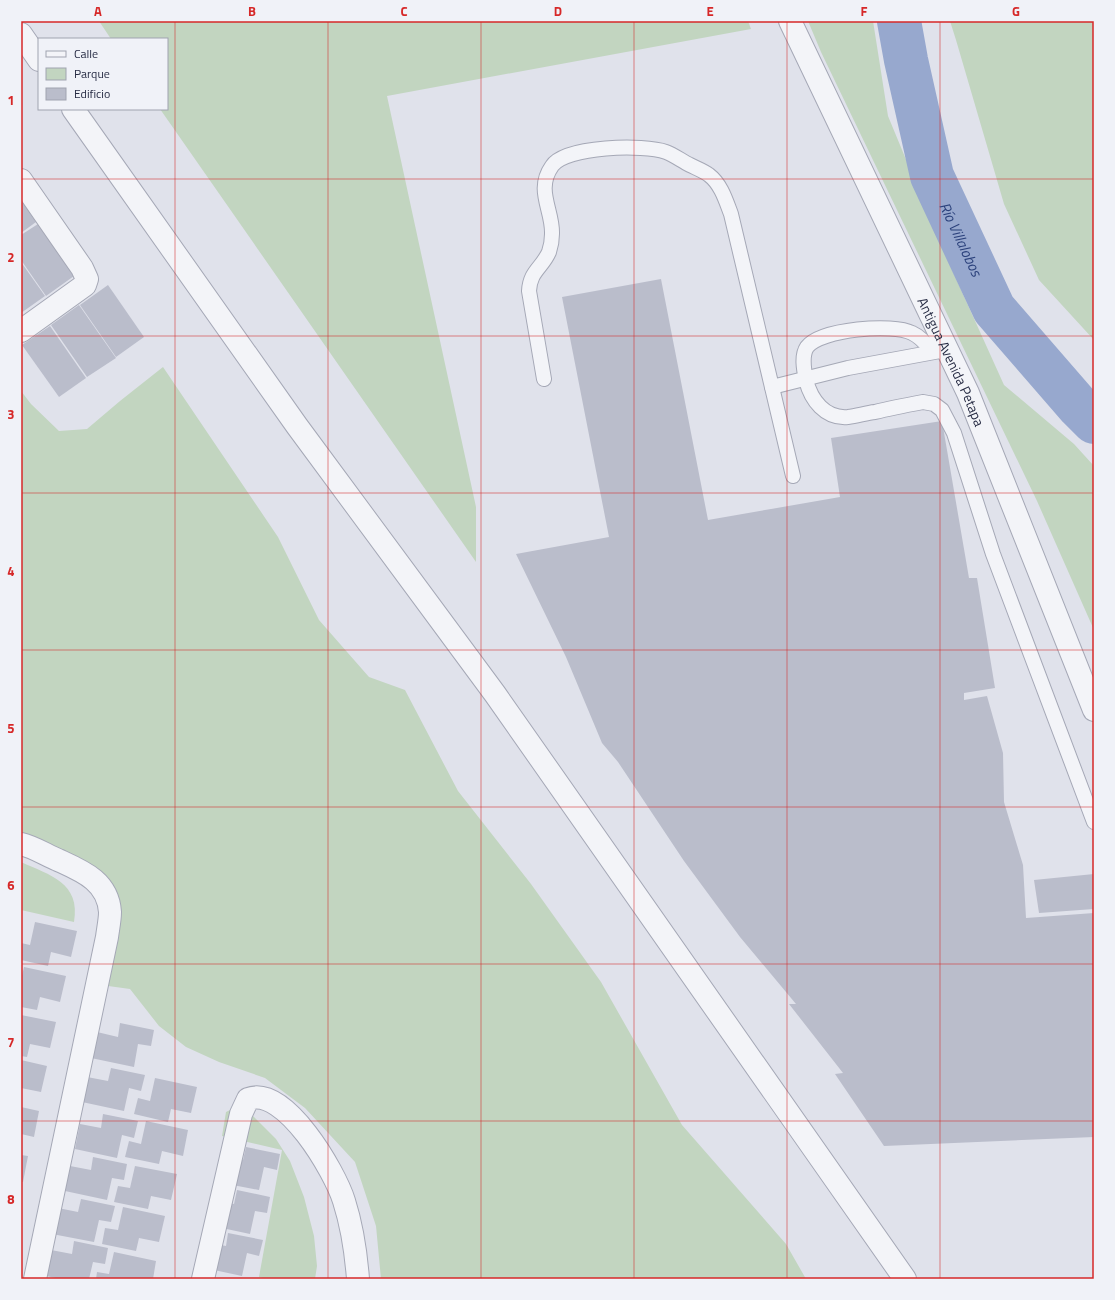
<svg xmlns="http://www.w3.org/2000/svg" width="1115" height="1300" font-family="'Titillium Web',sans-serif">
<rect width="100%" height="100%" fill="#e0e2eb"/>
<g fill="#c2d5c0">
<path d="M99,21H748L751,29L387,96L476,507V562L160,109H167V39H111Z"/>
<path d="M808,21H873L888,116L948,261L1004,385L1074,444L1094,466V630L1037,501L821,52Z"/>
<path d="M950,21H1094V340L1039,280L1004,204L956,40Z"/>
<path d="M163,367L278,537L319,620L369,677L405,690L458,791L531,884L601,982L682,1125L786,1244L806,1279H381L376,1226L355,1162L305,1108L265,1078L219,1062L186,1047L159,1026L130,989L101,985L110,897L21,834V391L31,404L59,431L87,429L120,401Z"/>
<path d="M21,862C50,875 81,883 74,922L21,910Z"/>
<path d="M236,1107L252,1115L276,1139L290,1161L304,1197L314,1236L317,1266L315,1279H267L259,1277L282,1150L222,1136L226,1112Z"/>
</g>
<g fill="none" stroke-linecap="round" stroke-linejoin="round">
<path stroke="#97a8ce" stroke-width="44" id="s1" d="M899,21L906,60L932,176L994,309L1079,407L1094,422"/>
</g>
<g fill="#babdcb">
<path d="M21,200L36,222L21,233Z"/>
<path d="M38,224L74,276L46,296L21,260V235Z"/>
<path d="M21,262L45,296L21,313Z"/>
<path d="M661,279L708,520L840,497L831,438L942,421L969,578H977L995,688L964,693V700L987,696L1003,753L1004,802L1023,865L1026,918L1094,913V1137L884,1146L835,1074L843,1073L789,1004H796L740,937L684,861L618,762L602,743L566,657L516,554L609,537L562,297Z"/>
<path d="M108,285L144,337L116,357L80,305Z"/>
<path d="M79,305L116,358L87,377L51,325Z"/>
<path d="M50,326L86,378L59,397L22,345Z"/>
<path d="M1094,874V909L1039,913L1034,880Z"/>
<path d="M35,922L77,931L71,957L51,952L48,966L21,960V943L30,945Z"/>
<path d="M24,967L66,976L60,1002L40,997L37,1010L21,1007V980Z"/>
<path d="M21,1015L56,1022L50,1048L30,1044L27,1057L21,1056Z"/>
<path d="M120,1023L154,1030L151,1046L138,1044L134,1067L91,1058L97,1032L118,1037Z"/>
<path d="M21,1060L47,1066L41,1092L21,1088Z"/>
<path d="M111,1068L145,1075L141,1091L129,1088L124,1111L82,1102L87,1077L108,1081Z"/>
<path d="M155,1078L197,1087L191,1113L171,1109L168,1122L134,1114L138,1098L150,1101Z"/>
<path d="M21,1107L39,1111L34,1137L21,1134Z"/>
<path d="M103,1114L138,1121L134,1138L122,1135L117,1158L75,1149L80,1124L101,1128Z"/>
<path d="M146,1121L188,1130L183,1156L162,1151L159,1164L125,1157L129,1141L141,1144Z"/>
<path d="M246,1147L280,1154L277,1170L264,1167L259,1190L217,1182L223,1156L243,1160Z"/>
<path d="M21,1155L28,1156L23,1182H21Z"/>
<path d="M93,1157L127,1164L124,1180L112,1178L107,1200L65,1191L70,1166L91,1170Z"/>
<path d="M135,1166L177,1174L171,1200L151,1196L148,1209L114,1202L118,1186L130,1188Z"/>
<path d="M237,1190L270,1197L267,1213L255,1211L250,1234L208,1225L213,1199L234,1204Z"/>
<path d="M81,1199L115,1206L111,1222L99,1220L94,1242L52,1234L58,1208L78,1212Z"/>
<path d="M123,1207L165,1216L159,1242L139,1238L136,1251L102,1244L105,1228L118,1230Z"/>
<path d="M228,1233L263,1240L259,1256L247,1253L242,1276L200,1267L205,1242L226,1246Z"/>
<path d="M74,1241L108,1248L105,1264L93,1262L89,1279H61L46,1276L51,1250L72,1254Z"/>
<path d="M114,1252L156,1261L153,1279H96L97,1272L109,1274Z"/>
</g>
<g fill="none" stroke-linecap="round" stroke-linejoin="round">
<defs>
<g id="lane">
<path d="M932,351C926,344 921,337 912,333C893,323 821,329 807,347C801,356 804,370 806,380C811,400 825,419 848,417C857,416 866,413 875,412C891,408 907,405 923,402L934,404L942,410L954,433L993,554L1094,822"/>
<path d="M544,379L529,291C530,271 542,268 549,252C551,246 552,240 552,234C553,210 535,190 552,166C565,146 644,144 666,152C674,155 682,161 690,165C696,168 704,171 709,175C721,184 726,201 731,214L793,476"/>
<path d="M772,387L848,368L940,351"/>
</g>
<g id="street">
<path id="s2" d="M790,21L968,393L1094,710"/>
<path d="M21,34L39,60"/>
<path d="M73,109L297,426L495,694L905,1279"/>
<path d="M21,180L82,268L87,279L85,285L21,331"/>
<path d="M21,844C34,847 46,855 58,860C82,871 108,881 110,912C110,920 108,929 107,937L35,1279"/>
<path d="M203,1279L241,1114L248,1099C285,1085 335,1172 344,1201C352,1226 356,1253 358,1279"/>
</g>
</defs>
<use href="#lane" stroke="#a5a8b6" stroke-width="16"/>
<use href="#street" stroke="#a5a8b6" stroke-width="24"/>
<use href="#lane" stroke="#f3f4f8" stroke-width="14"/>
<use href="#street" stroke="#f3f4f8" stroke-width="22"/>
</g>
<path fill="none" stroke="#d62828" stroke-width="1" stroke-opacity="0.55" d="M175,21V1279M328,21V1279M481,21V1279M634,21V1279M787,21V1279M940,21V1279M21,179H1094M21,336H1094M21,493H1094M21,650H1094M21,807H1094M21,964H1094M21,1121H1094"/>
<g text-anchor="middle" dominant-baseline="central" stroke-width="4" stroke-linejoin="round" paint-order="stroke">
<g font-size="14" fill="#272c44" stroke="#f0f2f8">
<text stroke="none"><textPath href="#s2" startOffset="377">Antigua Avenida Petapa</textPath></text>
</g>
<g font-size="15" font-style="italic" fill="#2c427c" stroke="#f0f2f8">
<text stroke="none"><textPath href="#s1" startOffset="228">Río Villalobos</textPath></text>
</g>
</g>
<rect width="1115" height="1300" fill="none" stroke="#f0f2f8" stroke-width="44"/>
<rect x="38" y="38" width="130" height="72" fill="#f0f2f8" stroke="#a0a3b0"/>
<rect x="46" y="51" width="20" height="6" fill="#f3f4f8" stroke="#a0a3b0"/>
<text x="74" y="58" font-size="12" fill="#272c44">Calle</text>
<rect x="46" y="68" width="20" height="12" fill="#c2d5c0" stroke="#a0a3b0"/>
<text x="74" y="78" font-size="12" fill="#272c44">Parque</text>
<rect x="46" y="88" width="20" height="12" fill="#babdcb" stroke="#a0a3b0"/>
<text x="74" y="98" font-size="12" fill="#272c44">Edificio</text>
<rect x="22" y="22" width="1071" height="1256" fill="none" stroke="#d62828" stroke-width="1.5"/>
<g font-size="13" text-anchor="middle" font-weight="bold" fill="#d62828">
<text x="98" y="16">A</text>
<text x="252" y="16">B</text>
<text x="404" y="16">C</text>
<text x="558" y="16">D</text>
<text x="710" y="16">E</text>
<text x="864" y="16">F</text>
<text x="1016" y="16">G</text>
<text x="11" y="105">1</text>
<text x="11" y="262">2</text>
<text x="11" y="419">3</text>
<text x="11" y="576">4</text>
<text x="11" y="733">5</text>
<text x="11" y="890">6</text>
<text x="11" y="1047">7</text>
<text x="11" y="1204">8</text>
</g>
</svg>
